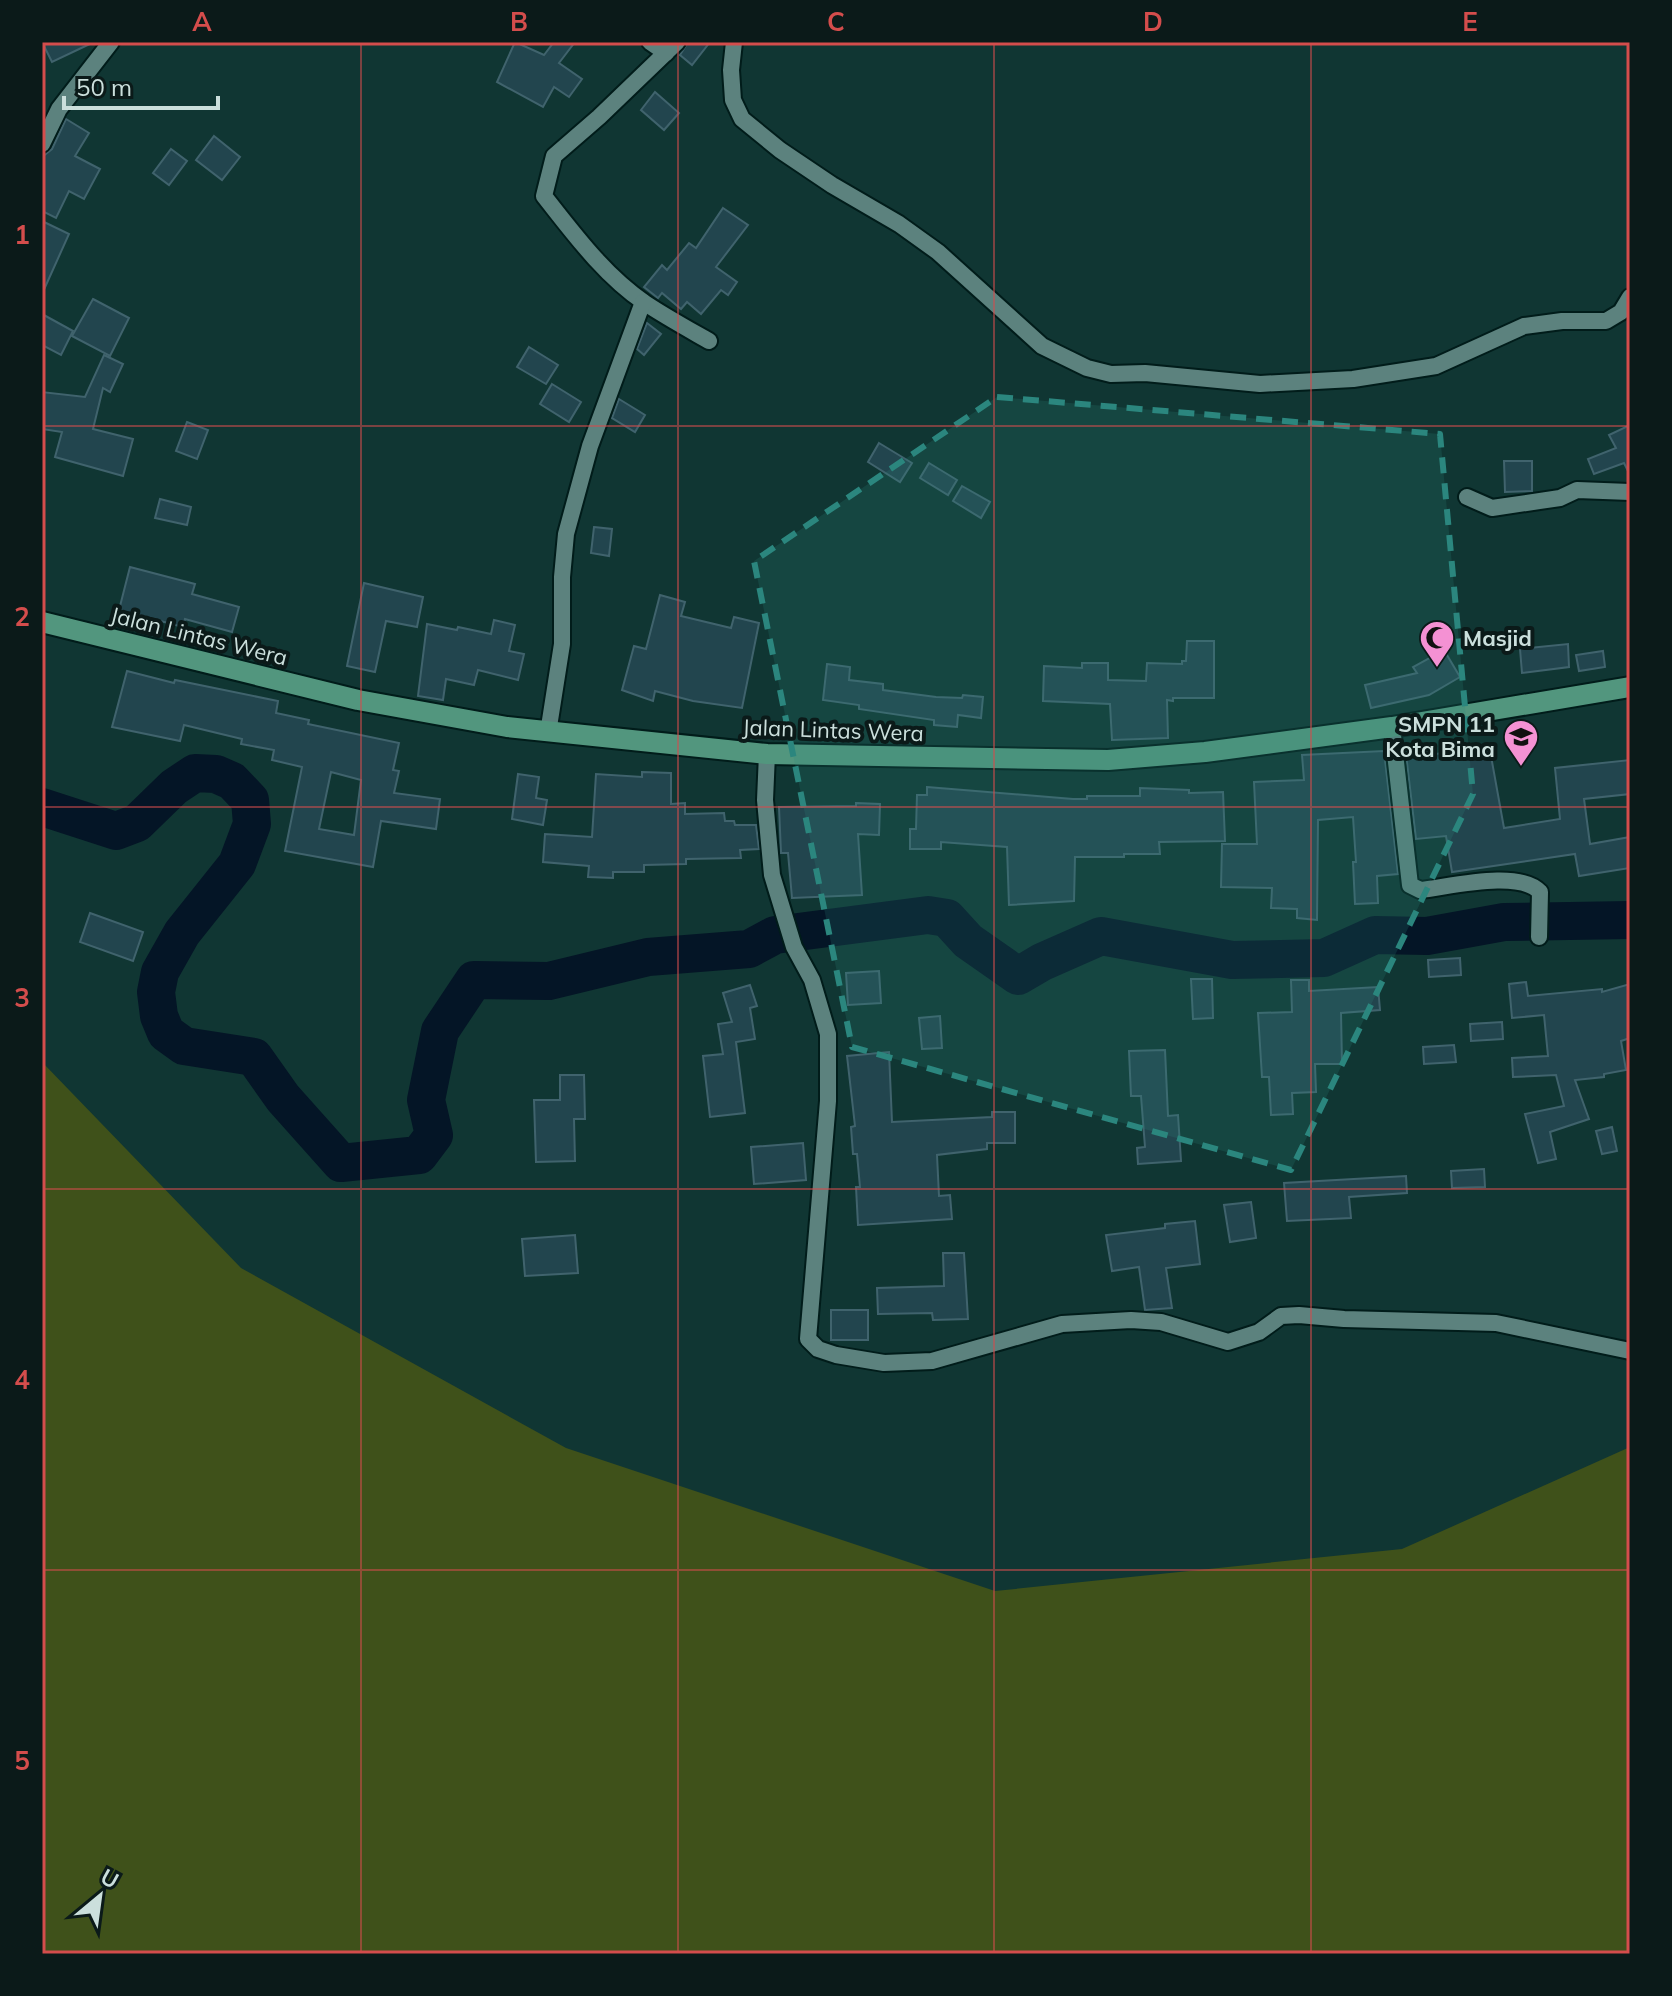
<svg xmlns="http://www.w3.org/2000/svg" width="1672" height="1996" font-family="Mulish,sans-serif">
<rect width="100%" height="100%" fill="#103633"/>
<path fill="#3f511a" d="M42,1062L241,1268L566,1448L995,1591L1402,1549L1630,1447V1954H42Z"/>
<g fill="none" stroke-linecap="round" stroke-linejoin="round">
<path stroke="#041526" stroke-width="38" d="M42,807L116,831L137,823L174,787L195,773L216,774L232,781L250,800L252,824L237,864L182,933L160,972L156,992L159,1016L166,1033L184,1046L254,1057L283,1098L341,1163L419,1155L434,1135L426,1100L440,1031L474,980L549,981L648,957L749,949L775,935L928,915L947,918L968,941L1018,976L1042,962L1101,936L1232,960L1324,958L1375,935L1427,936L1504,922L1630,920"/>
</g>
<g fill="#22454e" stroke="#40636d" stroke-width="2" fill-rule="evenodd">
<path d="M42,42H94L52,62Z"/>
<path d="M515,42L544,55L554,42H575L559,63L582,79L569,97L554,87L543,107L497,82Z"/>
<path d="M688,42H710L692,65L680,55Z"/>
<path d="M655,92L679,113L664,130L641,110Z"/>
<path d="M66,119L89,133L75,156L100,169L84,199L69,191L56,218L42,211V157L52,149Z"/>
<path d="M214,136L240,157L222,180L196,160Z"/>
<path d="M171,149L187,161L169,185L153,173Z"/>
<path d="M723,208L748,225L716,267L737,282L728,295L721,290L701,314L687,302L681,309L662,293L658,298L644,287L662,265L667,270L689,243L696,248Z"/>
<path d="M42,221L69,234L42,294Z"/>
<path d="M93,299L129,318L110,356L72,336Z"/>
<path d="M42,314L73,331L61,355L42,345Z"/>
<path d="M647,323L661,334L644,355L637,349Z"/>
<path d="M529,347L558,365L546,384L517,367Z"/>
<path d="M104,355L123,364L110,392L103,388L93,429L133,439L123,476L55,457L62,432L42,429V392L85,397Z"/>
<path d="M552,384L581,402L569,422L540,404Z"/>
<path d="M619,399L645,415L635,432L612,418Z"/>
<path d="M187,422L208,430L197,459L176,451Z"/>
<path d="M1630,425V475L1624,463L1594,474L1588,459L1616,448L1609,435Z"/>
<path d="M879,443L912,463L900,482L868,462Z"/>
<path d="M1504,461H1532V491L1505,492Z"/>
<path d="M929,463L957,480L948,495L920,478Z"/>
<path d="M962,486L990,502L981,518L953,501Z"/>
<path d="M160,499L191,507L187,525L155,518Z"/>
<path d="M594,527L612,529L609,556L591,553Z"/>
<path d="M130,567L195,584L192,594L239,607L232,632L185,619L183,627L119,610Z"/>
<path d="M364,583L423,597L417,627L386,621L375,672L347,666Z"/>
<path d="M660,595L685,602L681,616L731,628L734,617L759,623L742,708L693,701L655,691L653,701L622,690L634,646L646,649Z"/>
<path d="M494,620L515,625L509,651L524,654L518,680L478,670L474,685L446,679L443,700L418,696L427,624L457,630L458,627L491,634Z"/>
<path d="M1187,641H1214V698H1173V701L1167,700L1168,738L1112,740L1110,704L1043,701L1044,666L1082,668V663H1108V680L1146,681L1147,663L1182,664V661H1186Z"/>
<path d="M1568,644L1569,667L1522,673L1520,649Z"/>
<path d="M1444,650L1460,677L1429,695L1371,708L1365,685L1417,673L1413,667Z"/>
<path d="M1603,651L1605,667L1579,671L1576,655Z"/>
<path d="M827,664L850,667L849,680L883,684V690L936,697L962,698L963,695L983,697L981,718L958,715L957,727L934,725V720L859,709V705L823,700Z"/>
<path d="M127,671L174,683L175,680L278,701L276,713L309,720L308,724L399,743L393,770L399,771L394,793L440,799L436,829L381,821L373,867L285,851L302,767L272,760L274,750L241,744L242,739L184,725L180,741L112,727ZM331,772L361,780L354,835L319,829Z"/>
<path d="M1489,745L1504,828L1560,819L1555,768L1630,760V794L1584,799L1590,844L1630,837V868L1579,876L1575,854L1452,872L1446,836L1416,839L1406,754L1436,750V754Z"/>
<path d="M1384,751L1398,874L1377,876L1378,903L1355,904L1353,862H1356L1353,817L1318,820L1317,920L1297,918V909L1271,908L1272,888L1221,887L1222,844H1257L1254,782L1304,780L1302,755Z"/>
<path d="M642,772L671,773V804L685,803V814L724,813L725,821H734L735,825H756L759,849L740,850L741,858L686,859V864L644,865V872H613V878L588,877L589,866L543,862L545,834L592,837L596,774L642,777Z"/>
<path d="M518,774L539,777L536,798L547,800L543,825L512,819Z"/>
<path d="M927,787L1073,799H1087V796H1140V788L1189,790V793L1223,792L1225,841L1159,842L1160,854H1124V857H1075L1074,901L1009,905L1007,847L941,842V849H910V829H916L917,795H927Z"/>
<path d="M856,803L880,804L879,835L858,834L862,895L792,898L788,853H781L779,807L856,806Z"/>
<path d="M90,913L143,932L133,961L80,942Z"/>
<path d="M1460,958L1461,975L1429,977L1428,960Z"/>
<path d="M879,971L881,1003L848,1005L846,973Z"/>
<path d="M1191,979H1212L1213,1018L1193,1019Z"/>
<path d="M1291,980H1309V991L1378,987L1380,1010L1341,1013L1342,1064H1315L1316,1092L1292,1093L1293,1114L1271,1115L1269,1077H1262L1258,1013L1292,1012Z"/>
<path d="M1526,982L1528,996L1602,989V992L1630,984V1038L1621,1041L1626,1070L1604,1074V1077L1575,1080L1589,1119L1550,1132L1556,1159L1538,1163L1525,1114L1564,1106L1556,1075L1513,1077L1512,1058L1548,1056L1544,1015L1512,1018L1509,984Z"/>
<path d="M750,985L757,1006L750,1008L755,1039L736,1042L745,1113L710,1117L703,1056L723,1054L718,1024L732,1022L723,993Z"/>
<path d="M940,1016L942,1048L922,1049L919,1018Z"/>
<path d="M1502,1022L1503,1039L1471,1041L1470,1024Z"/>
<path d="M1454,1045L1456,1062L1424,1064L1423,1047Z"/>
<path d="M1165,1050L1168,1116L1178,1115L1181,1161L1138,1164L1137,1148L1145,1147L1141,1096H1131L1129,1051Z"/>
<path d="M889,1052L892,1122L992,1117V1112H1015V1143H987V1149L937,1155L939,1196L950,1195L952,1219L858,1225L856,1187H860L857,1154H853L851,1127L855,1126L847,1056Z"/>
<path d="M560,1075H584L585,1119H574L575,1161L536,1162L534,1100H560Z"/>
<path d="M1612,1127L1617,1151L1602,1154L1596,1131Z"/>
<path d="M803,1143L806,1180L754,1184L751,1147Z"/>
<path d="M1484,1169L1485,1187L1452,1188L1451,1171Z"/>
<path d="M1406,1176L1407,1193L1349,1197L1351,1218L1287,1221L1284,1183Z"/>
<path d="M1251,1202L1256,1238L1230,1242L1224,1205Z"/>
<path d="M1195,1221L1200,1264L1166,1268L1172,1308L1145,1310L1139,1267L1112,1271L1106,1235L1165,1228V1224Z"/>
<path d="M575,1235L578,1273L525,1276L522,1239Z"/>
<path d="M943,1253H964L968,1319L933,1320L932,1313L878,1314L877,1288L944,1286Z"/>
<rect x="831" y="1310" width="37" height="30"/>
</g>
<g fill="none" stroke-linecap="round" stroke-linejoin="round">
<defs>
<g id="street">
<path d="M650,42L666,53"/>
<path d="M677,42L599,117L554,156L544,196C574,234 604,275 645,303C666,317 688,329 709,341"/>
<path d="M734,42L731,70L733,100L742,119L780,150L832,185L899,224L938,252L1042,346L1087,368L1111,374L1145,373L1260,384L1353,379L1436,366L1524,326L1562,321H1606L1621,312L1630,297"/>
<path d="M42,144L59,109L111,42"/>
<path d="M1467,497L1492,508L1560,498L1577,490L1630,492"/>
<path d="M1392,727L1410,885L1420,890C1449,887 1519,869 1540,892L1539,937"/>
<path d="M548,733L562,644V577L566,534L590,446L643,302"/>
<path d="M767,754L765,800L772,875L794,947L812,980L828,1034V1101L808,1339L818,1349L836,1355L884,1363L932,1361L1062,1324L1131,1320L1161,1322L1228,1342L1259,1332L1281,1316L1299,1315L1344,1319L1496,1323L1630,1351"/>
</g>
<path id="secondary" d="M42,622L358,700L507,727L767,754L1108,760L1205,752L1392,727L1630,687"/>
</defs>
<use href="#street" stroke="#011c1a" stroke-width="20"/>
<use href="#secondary" stroke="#011c1a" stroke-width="24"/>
<use href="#street" stroke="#5c827e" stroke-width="16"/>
<use href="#secondary" stroke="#52967e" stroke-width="20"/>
</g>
<path fill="#2b867e" fill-opacity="0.2" stroke="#2b867e" stroke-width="6" stroke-dasharray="16 10" stroke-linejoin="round" d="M997,397L1440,434L1473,794L1291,1170L852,1047L754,561Z"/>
<path fill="none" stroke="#d44d4c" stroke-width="2" stroke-opacity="0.55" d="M361,42V1954M678,42V1954M994,42V1954M1311,42V1954M42,426H1630M42,807H1630M42,1189H1630M42,1570H1630"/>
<defs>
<symbol id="mosque-pin" viewBox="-11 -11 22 30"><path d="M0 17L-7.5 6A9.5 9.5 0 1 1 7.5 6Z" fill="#f491d3" stroke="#0b1a19"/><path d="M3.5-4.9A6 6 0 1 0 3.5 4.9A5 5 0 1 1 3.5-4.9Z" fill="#111"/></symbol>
<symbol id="school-pin" viewBox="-11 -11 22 30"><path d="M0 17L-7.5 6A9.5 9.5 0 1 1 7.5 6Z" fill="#f491d3" stroke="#0b1a19"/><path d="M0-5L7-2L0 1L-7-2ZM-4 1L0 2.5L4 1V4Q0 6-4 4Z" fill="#111"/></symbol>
</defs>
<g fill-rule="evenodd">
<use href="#mosque-pin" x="1417" y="618" width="40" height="54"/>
<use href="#school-pin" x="1501" y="717" width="40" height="54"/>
</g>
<g text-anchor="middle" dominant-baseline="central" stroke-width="8" stroke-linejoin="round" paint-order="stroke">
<g font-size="22" fill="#cbdfdc" stroke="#0b1a19">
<text transform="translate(199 636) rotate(14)">Jalan Lintas Wera</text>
<text transform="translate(833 730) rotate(2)">Jalan Lintas Wera</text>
</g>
<g font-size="22" font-weight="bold" fill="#cbdfdc" stroke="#0b1a19" text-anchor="start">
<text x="1463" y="638">Masjid</text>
<text x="1495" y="724" text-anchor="end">SMPN 11<tspan x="1495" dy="25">Kota Bima</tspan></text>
</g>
</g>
<rect width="1672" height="1996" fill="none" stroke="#0b1a19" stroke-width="88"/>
<g transform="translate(100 1896) rotate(29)" stroke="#0b1a19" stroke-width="6" paint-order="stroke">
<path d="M0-6L14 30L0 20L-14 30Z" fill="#cbdfdc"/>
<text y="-12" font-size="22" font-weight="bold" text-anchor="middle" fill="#cbdfdc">U</text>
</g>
<path d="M64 96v12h154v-12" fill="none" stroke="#cbdfdc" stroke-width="4"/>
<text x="76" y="96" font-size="24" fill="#cbdfdc" stroke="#0b1a19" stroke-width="6" paint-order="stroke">50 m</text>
<rect x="44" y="44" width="1584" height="1908" fill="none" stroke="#d44d4c" stroke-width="3"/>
<g font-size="26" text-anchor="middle" font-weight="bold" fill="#d44d4c">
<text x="202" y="31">A</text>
<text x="519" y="31">B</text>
<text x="836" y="31">C</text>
<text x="1153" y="31">D</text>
<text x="1470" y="31">E</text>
<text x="22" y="244">1</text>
<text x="22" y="626">2</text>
<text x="22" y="1007">3</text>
<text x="22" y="1389">4</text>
<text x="22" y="1770">5</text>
</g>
</svg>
